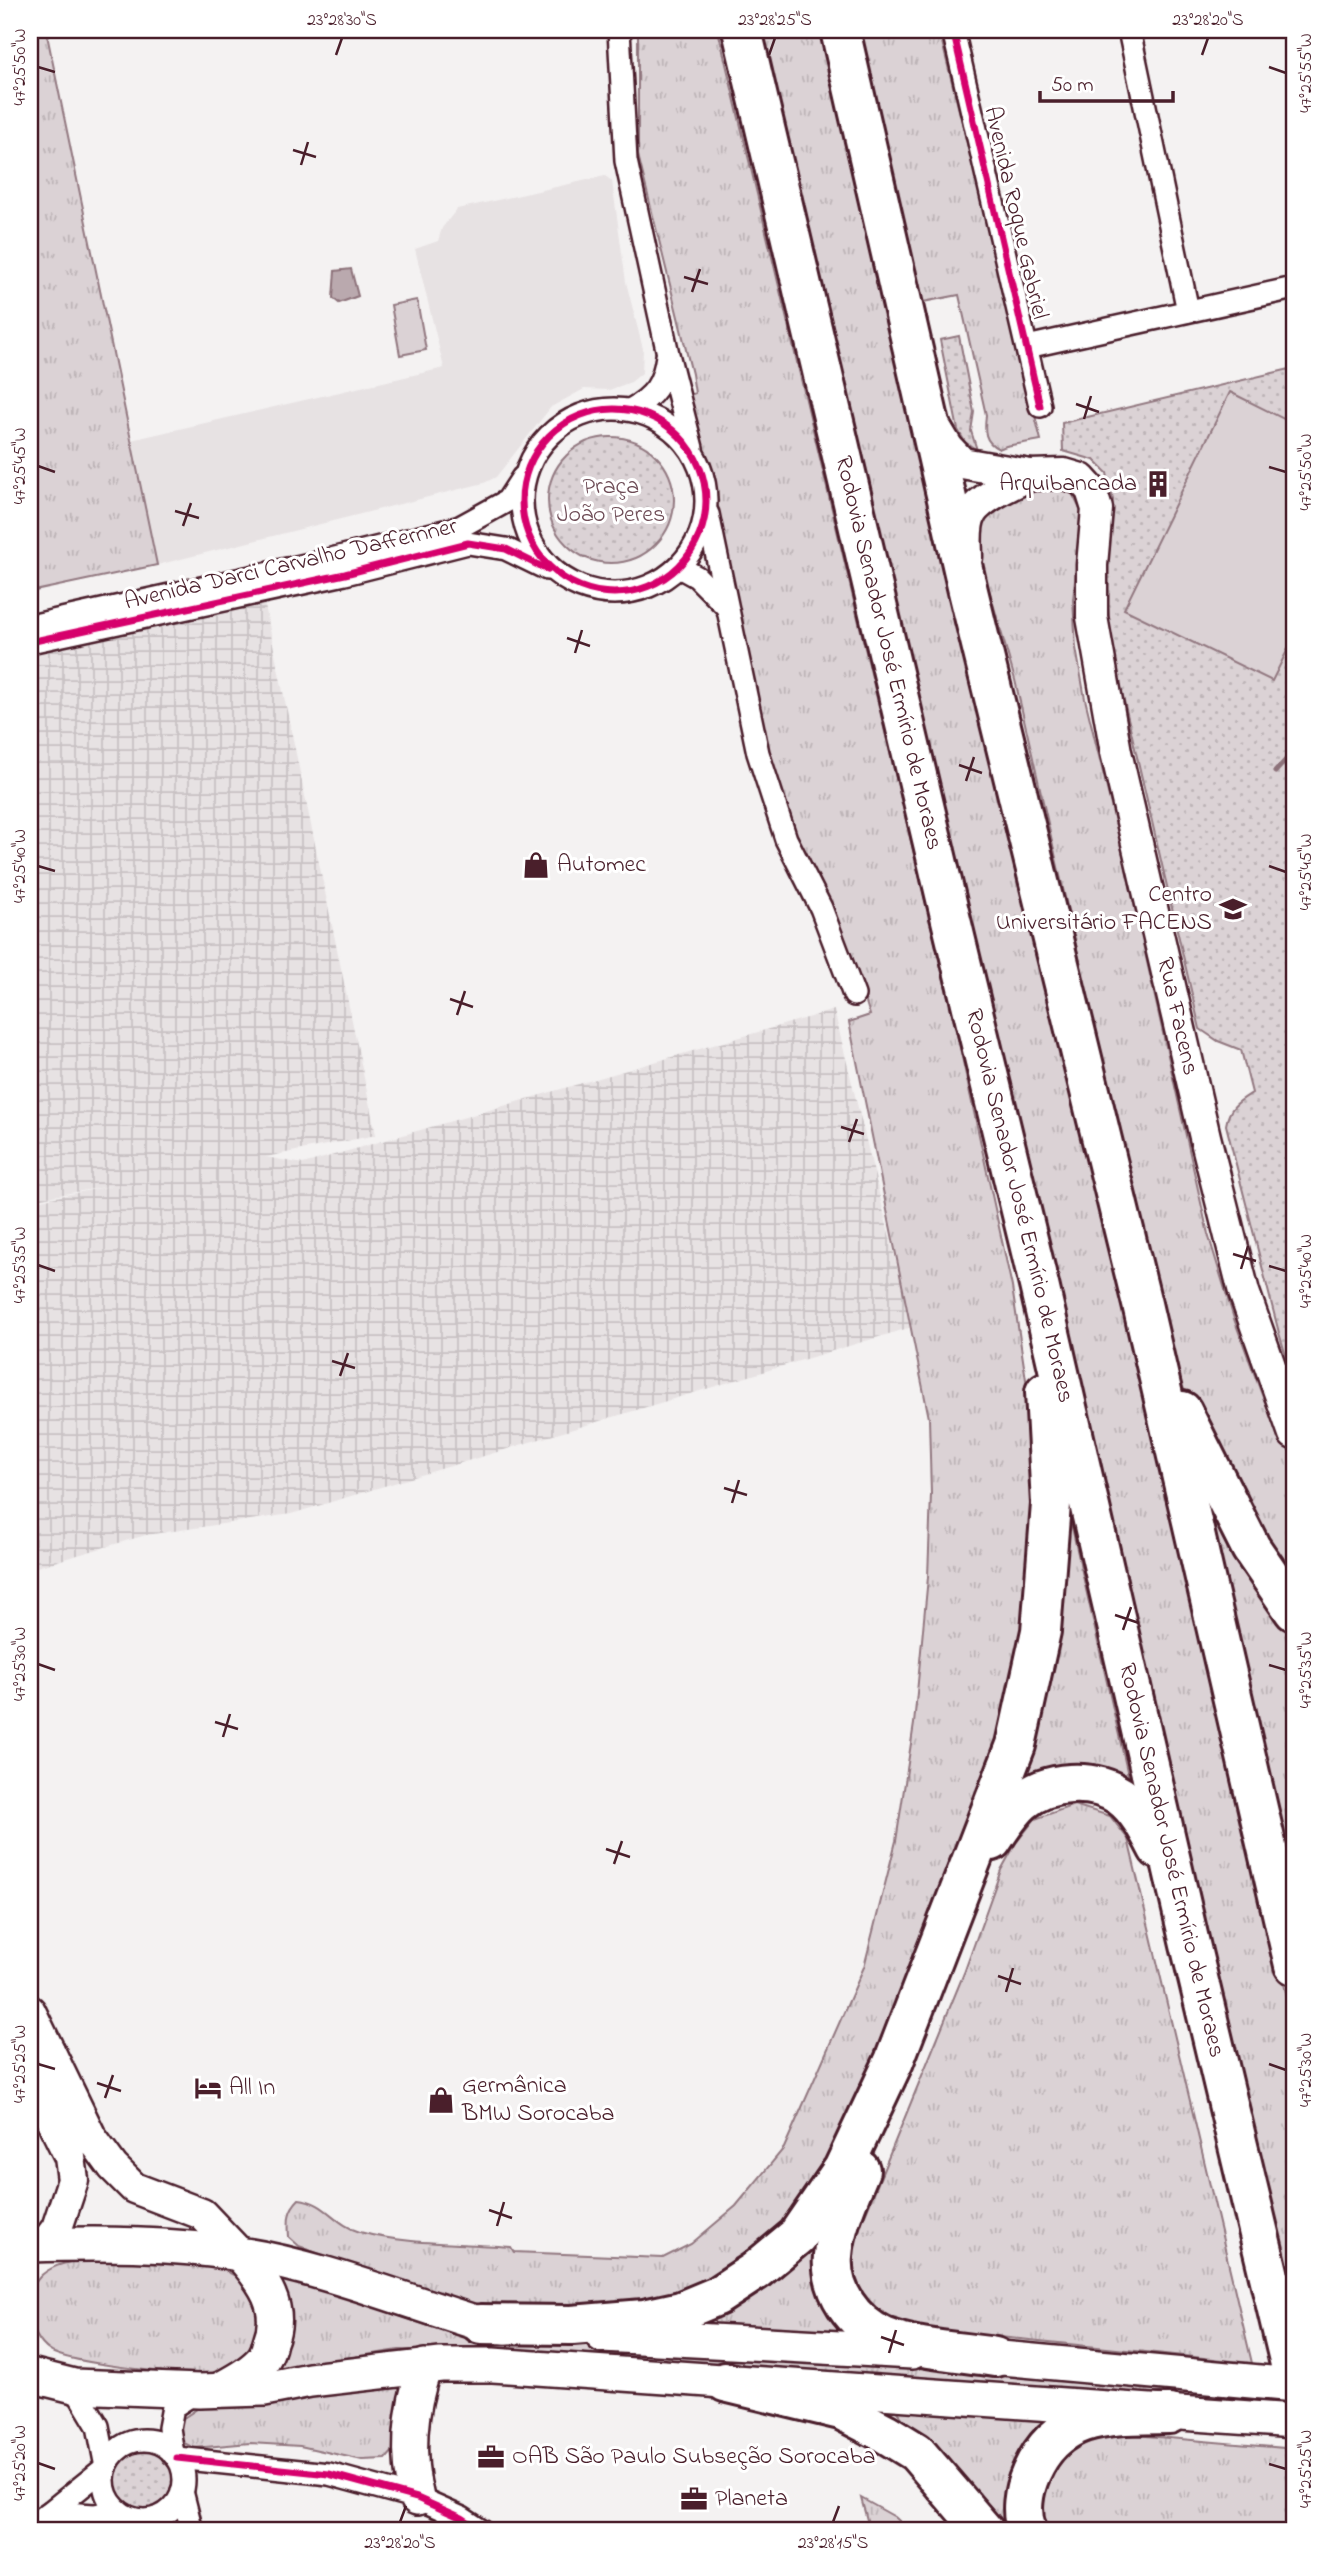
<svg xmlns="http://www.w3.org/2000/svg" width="1324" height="2561" font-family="'Indie Flower',sans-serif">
<defs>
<pattern id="industrial-grid" width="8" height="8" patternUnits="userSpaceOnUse" patternTransform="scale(1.75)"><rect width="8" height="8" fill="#e7e2e3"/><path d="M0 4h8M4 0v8" fill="none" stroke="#c8c1c3"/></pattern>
<pattern id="grass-tufts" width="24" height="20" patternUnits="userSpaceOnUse" patternTransform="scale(1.75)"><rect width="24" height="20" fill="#dbd2d5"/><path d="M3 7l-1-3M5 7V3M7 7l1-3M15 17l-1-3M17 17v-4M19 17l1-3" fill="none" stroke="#bdb4b7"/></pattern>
<pattern id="park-dots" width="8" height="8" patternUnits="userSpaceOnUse" patternTransform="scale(1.75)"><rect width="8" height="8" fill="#dbd2d5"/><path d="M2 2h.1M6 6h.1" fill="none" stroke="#bdb4b7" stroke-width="1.8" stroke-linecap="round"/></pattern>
</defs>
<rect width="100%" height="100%" fill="#f4f2f2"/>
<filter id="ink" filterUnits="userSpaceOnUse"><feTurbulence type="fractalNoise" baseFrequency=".0143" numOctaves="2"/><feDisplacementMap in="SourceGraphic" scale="14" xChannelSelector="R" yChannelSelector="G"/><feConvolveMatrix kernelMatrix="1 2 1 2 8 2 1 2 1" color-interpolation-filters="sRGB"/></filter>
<g filter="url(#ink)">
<path fill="#e7e2e3" d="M605,176L612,181L626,282L643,349L642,373L631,382L609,390L584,389L551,407L496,477L484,483L157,565L131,440L444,368L415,249L438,241L442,228L457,209Z"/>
<path fill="url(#industrial-grid)" d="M264,601L376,1135L266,1157L303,1164L834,1010L912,1327L291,1514L146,1535L30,1569V1202L116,1185L30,1200V653Z"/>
<g fill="url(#grass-tufts)" stroke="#927880" stroke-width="2">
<path d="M30,30H46L157,565L30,592Z"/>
<path d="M638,30H718L959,1043L1012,1287L1027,1386L1033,1528L1023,1640L1008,1707L972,1817L829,2166L793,2225L746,2265L632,2311H480L432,2298L299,2246L289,2237C288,2220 287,2211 299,2199C326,2202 335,2225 360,2232C405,2245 464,2243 511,2247L514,2252L663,2258L691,2244L736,2206L784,2148L864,1967L896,1841L914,1724L928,1577L931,1494L929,1418L849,1022L870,1015L863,993L793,838L763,748L687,396L695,393L692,374L638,155Z"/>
<path d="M758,30H820L1294,2026V2295Z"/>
<path d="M858,30H939L1041,440L1006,446L999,449C984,442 984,431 986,415L959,295L923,302Z"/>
<path d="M1055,484L1073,495L1082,513L1073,600L1076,648L1085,699L1122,850L1208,1234L1234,1319L1264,1400L1294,1459V1590L1204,1438L1171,1358L1015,680L977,548L983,519L1014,493Z"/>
<path d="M1057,1461L1134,1802L1019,1789Z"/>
<path d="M1202,1493L1294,1622V1832L1286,1842H1282Z"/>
<path d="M1074,1805L1110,1816L1128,1839L1252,2363L903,2327L873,2319L850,2284L853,2244L964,1973L1001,1870L1016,1843L1035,1819Z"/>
<path d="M834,2216L873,2336L664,2327Z"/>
<path d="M129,2258C176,2263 260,2255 261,2322C261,2334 249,2352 244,2363C236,2366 228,2371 219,2373C196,2378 67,2363 50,2351C37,2342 32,2329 30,2314C23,2255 88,2259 129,2258Z"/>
<path d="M279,2277L291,2279L435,2328L484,2336L1217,2386L1221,2406L463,2350H399L275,2369Z"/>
<path d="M388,2379L398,2381L400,2393L394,2450L386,2459L362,2460L300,2446L250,2443L194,2448L182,2442L180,2431L182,2419L197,2409Z"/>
<path d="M888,2401L1076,2410L1016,2531H997Z"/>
<path d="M1112,2433L1284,2448L1294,2493V2531H1038C1046,2475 1047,2443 1112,2433Z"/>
<path d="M861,2498L895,2517L910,2531H870Z"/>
</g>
<g fill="url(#park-dots)" stroke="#927880" stroke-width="2">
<path d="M959,336L974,412L971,431L977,450L965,442L958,430L940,340Z"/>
<path d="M1294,368V1382L1279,1333L1226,1125C1229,1107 1238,1102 1252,1093L1241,1050L1218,1041L1200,1029L1112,649L1106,586L1113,500L1107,473L1094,460L1063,451L1062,423Z"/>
<circle cx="611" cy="500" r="63"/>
<circle cx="144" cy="2480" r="31"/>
</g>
<g fill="#dbd2d5" stroke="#927880" stroke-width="2">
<path d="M417,300L426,350L400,355L391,305Z"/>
<path d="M1230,392L1294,424V637L1272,681L1124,609Z"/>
</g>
<path fill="#baa9ae" stroke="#8d727a" stroke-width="2" d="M351,269L358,296L339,303L333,298L335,271Z"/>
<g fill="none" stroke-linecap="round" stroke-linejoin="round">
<path stroke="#8d727a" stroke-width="5" d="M1275,772L1294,751"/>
<defs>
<g id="minor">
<path d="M619,30L626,161L668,354L692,448"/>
<path d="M953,30L1040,406"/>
<path d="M1129,30L1188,311"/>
<path d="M1027,347L1294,288"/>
<circle cx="614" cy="501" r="92"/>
<path d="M630,410C655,396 663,384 667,356"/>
<path d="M708,514L758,753L786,839L821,908L854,995"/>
<path d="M679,567L697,577L726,606"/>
<path d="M30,626L319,562L460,527L507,501L522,478"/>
<path d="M30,642L345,574L468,543L506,549L547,569"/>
<circle cx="144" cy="2480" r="40"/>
<path d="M173,2454L169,2428L173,2407L196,2392"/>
<path d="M177,2458L329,2474L417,2498L462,2518L482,2531"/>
<path d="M182,2491L192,2531"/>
<path d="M50,2512L94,2515L118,2511L123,2531"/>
<path d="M30,2525L50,2512L106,2467L98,2426L74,2386"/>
</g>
<g id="secondary">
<path id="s1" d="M936,428L948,448L962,463L1030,475L1064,474L1081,479L1091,490L1097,509L1092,565V617L1116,752L1205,1137L1244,1292L1294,1434"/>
<path d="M967,557C967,544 964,525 972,512C983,496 1013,484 1030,475"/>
<path d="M30,2011L91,2137L113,2167L134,2188L202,2214L240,2254"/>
<path d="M30,2076L70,2157L73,2180L57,2228L45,2244"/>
</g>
<g id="primary">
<path d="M30,2245C99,2243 170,2243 239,2254C318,2266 403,2300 481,2324L507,2327"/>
<path d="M602,2335L912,2352"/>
<path d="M969,2355L1294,2385"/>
<path d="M30,2375L74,2386L199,2391L264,2389L310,2380L441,2365H493L1294,2421"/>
<path d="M219,2390C235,2381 253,2372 264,2358C267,2353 269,2347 270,2342C284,2307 263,2280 240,2254"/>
<path d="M417,2498C406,2455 410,2409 425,2366"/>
</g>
<g id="motorway">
<path id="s2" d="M742,30L951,920L1039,1285L1190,1944L1294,2381"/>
<path d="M840,30L968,591L1142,1304L1294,1965"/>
<path d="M1182,1411L1251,1548L1294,1611"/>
<path d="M992,1841C1001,1827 1010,1813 1022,1802C1047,1780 1093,1778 1120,1796C1137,1808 1149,1831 1158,1849"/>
<path d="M860,2170C849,2197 835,2226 833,2256C830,2291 853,2323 884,2337C913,2349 963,2352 995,2357"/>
<path d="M481,2324L572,2325L644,2319L681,2311L717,2296L755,2271L797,2236L843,2169L894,2061L1016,1745L1041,1631L1051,1504L1045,1392"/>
<path d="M725,2382L841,2410L885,2433L916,2452L984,2531"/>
<path d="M1027,2531C1020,2513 1023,2491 1031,2473C1058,2411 1110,2415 1169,2414"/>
</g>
</defs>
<use href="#minor" stroke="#4a1f2b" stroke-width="26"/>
<use href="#secondary" stroke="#4a1f2b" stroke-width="35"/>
<use href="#primary" stroke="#4a1f2b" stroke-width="38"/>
<use href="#motorway" stroke="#4a1f2b" stroke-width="44"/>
<use href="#minor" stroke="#fff" stroke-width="21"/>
<use href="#secondary" stroke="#fff" stroke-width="30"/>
<use href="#primary" stroke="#fff" stroke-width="33"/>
<use href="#motorway" stroke="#fff" stroke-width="38"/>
<defs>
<g id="cycleway">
<path d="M953,30L1040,406"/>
<circle cx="614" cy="501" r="92"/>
<path d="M30,642L345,574L468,543L506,549L548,570"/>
<path d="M177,2458L329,2474L417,2498L462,2518L482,2531"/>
</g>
</defs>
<use href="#cycleway" stroke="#fff" stroke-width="11"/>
<use href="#cycleway" stroke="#d6006c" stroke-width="7"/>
</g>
</g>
<path fill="none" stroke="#4a1f2b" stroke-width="2.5" d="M336,55L342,38M769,55L775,38M1202,55L1208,38M38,67L55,72M1269,67L1286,73M293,150L316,157M301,165L308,142M684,277L708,284M692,292L700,269M1076,404L1099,412M1084,419L1091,396M38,466L55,472M1269,467L1286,472M175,511L199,518M183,526L191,503M567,638L590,646M575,653L582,630M959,765L982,773M966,781L974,757M38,866L55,871M1269,866L1286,872M450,999L473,1007M457,1015L465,991M841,1127L864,1134M849,1142L857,1119M1233,1254L1256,1261M38,1265L55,1271M1269,1266L1286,1271M1241,1269L1248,1246M332,1361L355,1368M340,1376L348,1353M724,1488L747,1495M732,1503L739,1480M1115,1615L1139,1623M1123,1630L1131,1607M38,1664L55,1670M1269,1665L1286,1670M215,1722L238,1729M223,1737L230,1714M606,1849L630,1857M614,1864L622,1841M998,1976L1021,1984M1006,1992L1013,1968M38,2064L55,2069M1269,2064L1286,2070M97,2083L121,2091M105,2098L113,2075M489,2210L512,2218M497,2226L504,2202M881,2337L904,2345M889,2353L896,2330M38,2463L55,2469M1269,2464L1286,2469M400,2522L406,2506M833,2522L839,2506"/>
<defs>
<symbol id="building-bare" viewBox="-9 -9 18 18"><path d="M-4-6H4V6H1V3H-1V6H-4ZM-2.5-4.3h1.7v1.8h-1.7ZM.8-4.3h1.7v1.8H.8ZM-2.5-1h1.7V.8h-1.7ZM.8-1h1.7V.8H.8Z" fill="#4a1f2b" stroke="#fff" stroke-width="2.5" paint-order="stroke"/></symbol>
<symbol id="shop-bare" viewBox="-9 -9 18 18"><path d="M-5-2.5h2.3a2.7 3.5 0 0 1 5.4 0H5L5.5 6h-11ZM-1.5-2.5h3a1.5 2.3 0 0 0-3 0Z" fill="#4a1f2b" stroke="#fff" stroke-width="2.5" paint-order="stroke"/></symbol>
<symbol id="university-bare" viewBox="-9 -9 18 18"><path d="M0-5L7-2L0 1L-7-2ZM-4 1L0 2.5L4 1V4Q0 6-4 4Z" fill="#4a1f2b" stroke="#fff" stroke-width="2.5" paint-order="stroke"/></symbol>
<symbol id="hotel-bare" viewBox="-9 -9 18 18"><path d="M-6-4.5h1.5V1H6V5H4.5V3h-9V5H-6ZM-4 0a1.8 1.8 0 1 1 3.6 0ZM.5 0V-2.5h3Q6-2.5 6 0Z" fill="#4a1f2b" stroke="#fff" stroke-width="2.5" paint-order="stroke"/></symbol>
<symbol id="office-bare" viewBox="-9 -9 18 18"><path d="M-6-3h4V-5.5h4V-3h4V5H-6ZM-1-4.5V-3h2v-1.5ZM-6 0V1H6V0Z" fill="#4a1f2b" stroke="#fff" stroke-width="2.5" paint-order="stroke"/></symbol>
</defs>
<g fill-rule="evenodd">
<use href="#building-bare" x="1139" y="465" width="38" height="38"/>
<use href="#shop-bare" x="517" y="846" width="38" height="38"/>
<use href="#university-bare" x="1214" y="890" width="38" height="38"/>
<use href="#hotel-bare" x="189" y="2069" width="38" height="38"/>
<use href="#shop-bare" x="422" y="2081" width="38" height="38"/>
<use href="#office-bare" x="472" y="2438" width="38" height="38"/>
<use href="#office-bare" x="675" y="2480" width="38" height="38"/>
</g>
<g text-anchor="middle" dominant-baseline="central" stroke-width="6" stroke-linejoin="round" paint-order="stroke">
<g font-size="24" fill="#4a1f2b" stroke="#fff">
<text transform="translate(1015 213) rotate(77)">Avenida Roque Gabriel</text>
<text transform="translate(291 565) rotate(-13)">Avenida Darci Carvalho Daffernner</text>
<text stroke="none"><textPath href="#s2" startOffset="640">Rodovia Senador José Ermírio de Moraes</textPath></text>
<text stroke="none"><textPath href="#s1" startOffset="716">Rua Facens</textPath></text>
<text stroke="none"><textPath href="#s2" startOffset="1208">Rodovia Senador José Ermírio de Moraes</textPath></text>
<text stroke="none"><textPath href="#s2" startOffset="1880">Rodovia Senador José Ermírio de Moraes</textPath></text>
</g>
<g font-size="24" fill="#4a1f2b" stroke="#fff" text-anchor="start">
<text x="1137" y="484" text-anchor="end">Arquibancada</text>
<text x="557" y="865">Automec</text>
<text x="1212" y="895" text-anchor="end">Centro<tspan x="1212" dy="28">Universitário FACENS</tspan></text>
<text x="462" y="2086">Germânica<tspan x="462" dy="28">BMW Sorocaba</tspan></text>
<text x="229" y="2088">All In</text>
<text x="512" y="2457">OAB São Paulo Subseção Sorocaba</text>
<text x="715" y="2499">Planeta</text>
</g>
<g font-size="24" fill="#6e4c56" stroke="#fff">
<text x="611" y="487">Praça<tspan x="611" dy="28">João Peres</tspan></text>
</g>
</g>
<rect width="1324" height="2561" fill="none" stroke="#fff" stroke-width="77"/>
<path d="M1040 91v10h133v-10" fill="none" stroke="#4a1f2b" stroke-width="3.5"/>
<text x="1051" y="91" font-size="21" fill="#4a1f2b" stroke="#ffffff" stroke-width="5" paint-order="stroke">50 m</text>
<rect x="38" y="38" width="1248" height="2484" fill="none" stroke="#4a1f2b" stroke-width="2.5"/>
<g font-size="18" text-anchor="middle" fill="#4a1f2b">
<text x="342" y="25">23°28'30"S</text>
<text x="775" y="25">23°28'25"S</text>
<text x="1208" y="25">23°28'20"S</text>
<text transform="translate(19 67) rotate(-90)" y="6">47°25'50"W</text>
<text transform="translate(1305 73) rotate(-90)" y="6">47°25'55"W</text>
<text transform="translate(19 466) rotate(-90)" y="6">47°25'45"W</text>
<text transform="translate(1305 472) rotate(-90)" y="6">47°25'50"W</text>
<text transform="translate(19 866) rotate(-90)" y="6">47°25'40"W</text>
<text transform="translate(1305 872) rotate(-90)" y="6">47°25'45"W</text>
<text transform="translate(19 1265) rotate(-90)" y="6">47°25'35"W</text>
<text transform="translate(1305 1271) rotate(-90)" y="6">47°25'40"W</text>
<text transform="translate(19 1664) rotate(-90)" y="6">47°25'30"W</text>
<text transform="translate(1305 1670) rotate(-90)" y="6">47°25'35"W</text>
<text transform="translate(19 2064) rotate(-90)" y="6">47°25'25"W</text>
<text transform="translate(1305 2070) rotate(-90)" y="6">47°25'30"W</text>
<text transform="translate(19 2463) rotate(-90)" y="6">47°25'20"W</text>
<text transform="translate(1305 2469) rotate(-90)" y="6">47°25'25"W</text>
<text x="400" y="2548">23°28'20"S</text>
<text x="833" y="2548">23°28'15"S</text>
</g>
</svg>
